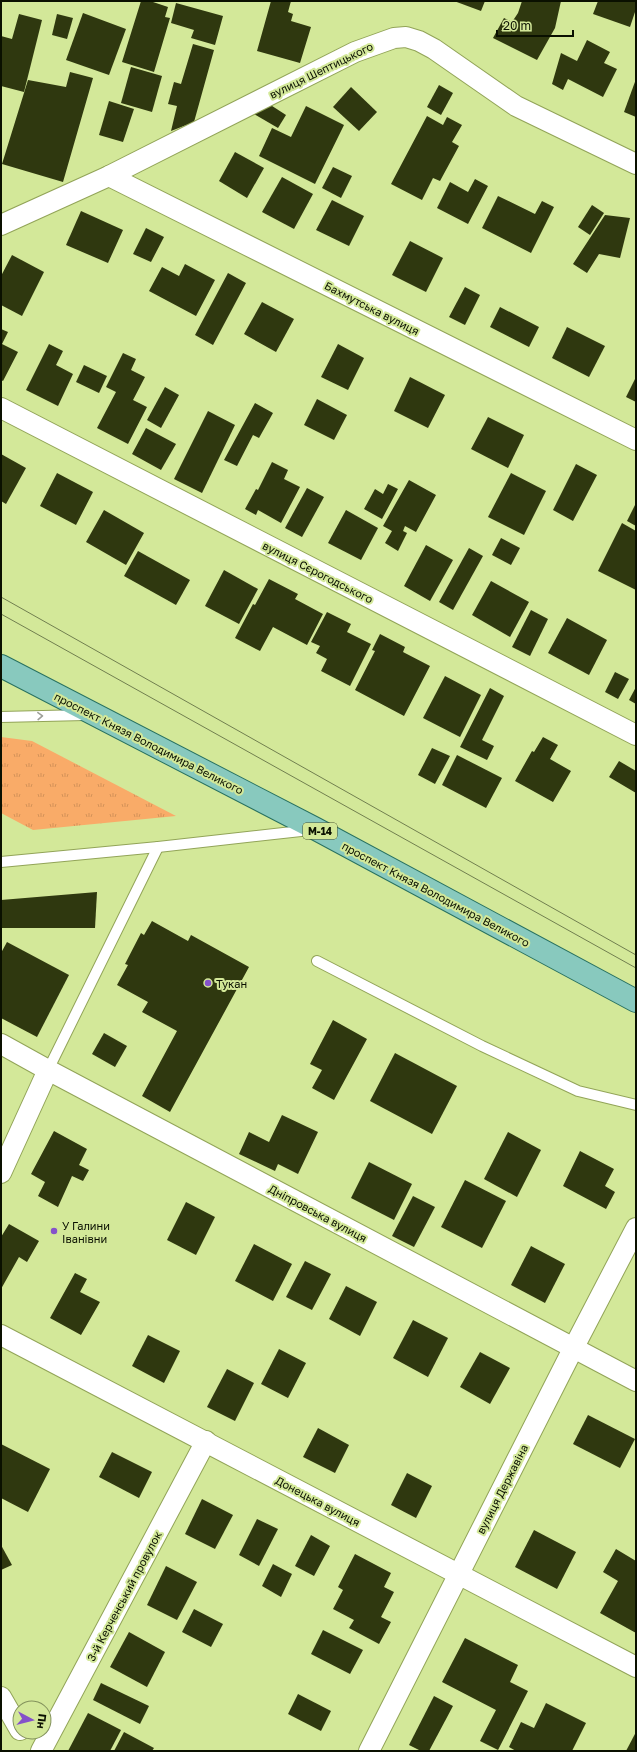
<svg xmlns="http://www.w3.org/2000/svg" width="637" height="1752" font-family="'Golos Text',sans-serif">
<defs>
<pattern id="grass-tufts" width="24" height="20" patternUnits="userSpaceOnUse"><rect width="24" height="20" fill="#f9ab68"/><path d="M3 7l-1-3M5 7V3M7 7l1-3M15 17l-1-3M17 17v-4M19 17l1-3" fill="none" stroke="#d49258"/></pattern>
</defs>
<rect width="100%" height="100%" fill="#d3e899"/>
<path fill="url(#grass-tufts)" d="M1,737L32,741L176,816L33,830L1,813Z"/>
<g fill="#2f380f">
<path d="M141,1H150L168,7L165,17L170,18L154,72L122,62Z"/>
<path d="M271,1H291L288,12L293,14L291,21L311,27L300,63L257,51Z"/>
<path d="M454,1H485L481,11Z"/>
<path d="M522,1H561L555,28L537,60L493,38L504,18L512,22L518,13Z"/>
<path d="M598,1H636V9L630,27L593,14Z"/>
<path d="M176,3L223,16L215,45L191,38L194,30L171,23Z"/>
<path d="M83,13L126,29L109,75L66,60Z"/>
<path d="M19,14L42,20L24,92L1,86V36L12,39Z"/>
<path d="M57,14L73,18L67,39L52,35Z"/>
<path d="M587,40L610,52L604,63L617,69L603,97L568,79L563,90L552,84L561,53L577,61Z"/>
<path d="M193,44L214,50L194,122L171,131L177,106L168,104L174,82L181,84Z"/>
<path d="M131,67L162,76L152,112L121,103Z"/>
<path d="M70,72L93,78L63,182L2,164L28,80L66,87Z"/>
<path d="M636,79V117L624,112Z"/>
<path d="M439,85L453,93L441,115L427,107Z"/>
<path d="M351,87L377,112L359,131L333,107Z"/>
<path d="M109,101L134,109L123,142L99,135Z"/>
<path d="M269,104L286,115L278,128L254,114Z"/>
<path d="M306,106L344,125L315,184L259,156L272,128L291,137Z"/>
<path d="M427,116L443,125L447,117L462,125L452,142L459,146L440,181L433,178L422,200L391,184Z"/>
<path d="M235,152L264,168L247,198L219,181Z"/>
<path d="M333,167L352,176L341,198L322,188Z"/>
<path d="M282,177L313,194L294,229L262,212Z"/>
<path d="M475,179L488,186L468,224L437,208L450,182L468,192Z"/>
<path d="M498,196L535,214L542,201L554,207L531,253L482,228Z"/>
<path d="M332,200L364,216L349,246L316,230Z"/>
<path d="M592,205L604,213L590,235L578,227Z"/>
<path d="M81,211L123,230L108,263L66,245Z"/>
<path d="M605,215L630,218L620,258L599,254L587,273L573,264Z"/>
<path d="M146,228L164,237L151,262L133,254Z"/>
<path d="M410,241L443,258L426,292L392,275Z"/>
<path d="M12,255L44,272L22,316L1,305V276Z"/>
<path d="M185,264L215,280L196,316L149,291L162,267L179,276Z"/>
<path d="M228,273L246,283L213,345L195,335Z"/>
<path d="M465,287L480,295L465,325L449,317Z"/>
<path d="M262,302L294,319L276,352L244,334Z"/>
<path d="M500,307L539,327L529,347L490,327Z"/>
<path d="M567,327L605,346L589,377L552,358Z"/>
<path d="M1,329L8,332L2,344L18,352L3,381L1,380Z"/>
<path d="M49,344L63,351L56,365L73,374L58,406L26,390Z"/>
<path d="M338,344L364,358L348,390L321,377Z"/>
<path d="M123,353L136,359L131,370L145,377L133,400L147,407L128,444L97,428L116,392L106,387Z"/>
<path d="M84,365L107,376L99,393L76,382Z"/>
<path d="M410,377L445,395L428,428L394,411Z"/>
<path d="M636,377V402L626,397Z"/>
<path d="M165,387L179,395L161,428L147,420Z"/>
<path d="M317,399L347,415L334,440L304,425Z"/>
<path d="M255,403L273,413L259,438L253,435L237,466L224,460Z"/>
<path d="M208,411L235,425L202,493L174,479Z"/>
<path d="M488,417L524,435L508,468L471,449Z"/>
<path d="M146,428L176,444L161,470L132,454Z"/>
<path d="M1,454L26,468L6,504L1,501Z"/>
<path d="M272,462L288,470L284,479L300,487L281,523L258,510L256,515L245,509L256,489L258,490Z"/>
<path d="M576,464L597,475L573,521L553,510Z"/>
<path d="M57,473L93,492L76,525L40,506Z"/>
<path d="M511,473L546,491L524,535L488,517Z"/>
<path d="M409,480L436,495L416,532L405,526L403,531L407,533L398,551L385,543L392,531L383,526Z"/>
<path d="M388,484L398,489L382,519L364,509L375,489L383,494Z"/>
<path d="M307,488L324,497L302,537L285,528Z"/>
<path d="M636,503V526L627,521Z"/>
<path d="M104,510L144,533L126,565L86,542Z"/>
<path d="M346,510L378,528L361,560L328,543Z"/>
<path d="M622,523L636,531V590L598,571Z"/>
<path d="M501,538L520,548L511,565L492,555Z"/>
<path d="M426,545L453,560L430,601L404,586Z"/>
<path d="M469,548L483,556L453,610L439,602Z"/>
<path d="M138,551L190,580L176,605L124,576Z"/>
<path d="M224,570L258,589L239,624L205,606Z"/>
<path d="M269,579L298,594L295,599L323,614L307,645L273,627L260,651L235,638L253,604L255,605Z"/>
<path d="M491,581L529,602L510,637L472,615Z"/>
<path d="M531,610L548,619L530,656L512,647Z"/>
<path d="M327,612L351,624L347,632L371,644L350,686L321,671L327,659L316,653L320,646L311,642Z"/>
<path d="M567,618L607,640L589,675L548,653Z"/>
<path d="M380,634L405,647L403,652L430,666L404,716L355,690L375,651L372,650Z"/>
<path d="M615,672L629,679L618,699L605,692Z"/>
<path d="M445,676L481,695L460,737L423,718Z"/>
<path d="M636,687V704L629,700Z"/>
<path d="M490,688L504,696L482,740L494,746L487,760L460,747Z"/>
<path d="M543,737L558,745L550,759L571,771L553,802L515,781L532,751L534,752Z"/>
<path d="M432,748L450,756L435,784L418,775Z"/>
<path d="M457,755L502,778L486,808L442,785Z"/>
<path d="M619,761L636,771V793L609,777Z"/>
<path d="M97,892L95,928H1V900Z"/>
<path d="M152,921L188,941L191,935L249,967L170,1112L142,1096L177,1031L142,1012L148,1002L117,985L128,965L125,964L141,933L144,935Z"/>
<path d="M7,942L69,975L37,1037L1,1018V953Z"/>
<path d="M333,1020L367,1039L334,1100L312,1088L322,1070L310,1064Z"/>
<path d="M104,1033L127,1046L115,1067L92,1054Z"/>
<path d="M395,1053L457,1086L432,1134L370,1101Z"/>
<path d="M282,1115L318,1132L298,1174L278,1164L275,1171L239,1154L249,1132L269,1142Z"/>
<path d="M54,1131L87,1149L79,1165L89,1170L83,1181L72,1176L58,1207L38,1196L45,1182L31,1174Z"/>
<path d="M508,1132L541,1150L517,1197L484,1179Z"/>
<path d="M580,1151L614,1169L605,1186L615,1192L606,1209L563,1186Z"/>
<path d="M369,1162L412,1184L394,1220L351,1198Z"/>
<path d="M465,1180L506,1201L482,1248L441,1227Z"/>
<path d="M413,1196L435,1207L414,1247L392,1236Z"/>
<path d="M186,1202L215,1217L196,1255L167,1240Z"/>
<path d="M9,1224L39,1241L27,1262L19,1257L1,1289V1237Z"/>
<path d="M254,1244L292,1264L273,1301L235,1281Z"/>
<path d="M531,1246L565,1264L545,1303L511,1285Z"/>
<path d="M305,1261L331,1274L312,1310L286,1297Z"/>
<path d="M75,1273L87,1279L80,1292L100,1302L81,1335L50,1318Z"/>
<path d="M346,1286L377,1302L360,1336L329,1319Z"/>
<path d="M413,1320L448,1338L428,1377L393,1358Z"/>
<path d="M148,1335L180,1351L164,1383L132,1366Z"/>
<path d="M279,1349L306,1363L288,1398L261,1384Z"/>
<path d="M480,1352L510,1368L490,1404L460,1387Z"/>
<path d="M227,1369L254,1383L235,1421L207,1407Z"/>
<path d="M588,1415L635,1439L620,1468L573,1444Z"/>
<path d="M318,1428L349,1445L335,1473L303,1457Z"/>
<path d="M1,1444L50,1469L28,1512L1,1498Z"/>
<path d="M112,1452L152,1472L139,1498L99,1477Z"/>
<path d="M407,1473L432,1486L416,1518L391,1505Z"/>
<path d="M202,1499L233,1515L215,1549L185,1534Z"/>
<path d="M257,1519L278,1529L259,1566L239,1555Z"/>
<path d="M534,1530L576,1552L557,1589L515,1567Z"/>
<path d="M311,1535L330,1546L314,1576L295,1566Z"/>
<path d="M1,1545L12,1565L1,1570Z"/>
<path d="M616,1549L636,1561V1633L600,1613L618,1581L603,1572Z"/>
<path d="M355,1554L391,1573L384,1587L394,1592L381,1617L391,1622L379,1644L349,1628L354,1620L333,1609L343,1590L338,1587Z"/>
<path d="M273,1564L292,1574L281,1597L262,1586Z"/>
<path d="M166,1566L197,1582L177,1620L147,1605Z"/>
<path d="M194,1609L223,1624L211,1647L182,1632Z"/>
<path d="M323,1630L363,1650L350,1674L311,1654Z"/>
<path d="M129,1632L165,1652L147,1687L110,1667Z"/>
<path d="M465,1638L518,1665L510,1682L528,1691L498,1750L480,1741L496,1710L442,1682Z"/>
<path d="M101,1683L149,1706L140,1724L93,1700Z"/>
<path d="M298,1694L331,1711L321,1731L288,1714Z"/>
<path d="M434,1696L453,1706L429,1751H421L409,1745Z"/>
<path d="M546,1703L586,1723L572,1751H516L509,1747L521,1722L534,1728Z"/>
<path d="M88,1713L121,1730L110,1751H68Z"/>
<path d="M124,1732L154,1748L152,1751H114Z"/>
<path d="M636,1732V1751H626Z"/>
</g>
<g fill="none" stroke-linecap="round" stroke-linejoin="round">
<defs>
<g id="lane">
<path d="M1,717L85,715"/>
<path d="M1,862L158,847L310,830"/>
<path d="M317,961L482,1046L578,1091L636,1105"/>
<path d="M48,1070L158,847"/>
</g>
<g id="street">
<path d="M109,176L636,440"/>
<path d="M1,225L109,176L355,52L394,38L406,37L419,41L434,49L516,106L636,164"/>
<path d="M1,408L636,735"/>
<path d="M1,1044L48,1070L636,1381"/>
<path d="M1,1173L48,1070"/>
<path d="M1,1335C213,1445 424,1558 636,1667"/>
<path d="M1,1697L20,1730"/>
<path d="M41,1751L206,1441"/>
<path d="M369,1751L574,1347L636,1228"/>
</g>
<path id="primary" d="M1,666L316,829L636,1001"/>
</defs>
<use href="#lane" stroke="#92a458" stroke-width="12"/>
<use href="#street" stroke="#92a458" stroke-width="22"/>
<use href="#primary" stroke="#287160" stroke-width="24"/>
<use href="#lane" stroke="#fff" stroke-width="10"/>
<use href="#street" stroke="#fff" stroke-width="20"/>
<use href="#primary" stroke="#88c9be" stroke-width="22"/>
<g stroke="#717f4f" stroke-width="1">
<path d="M1,597L636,955"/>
<path d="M1,614L636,968"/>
</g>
</g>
<defs><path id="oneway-chevron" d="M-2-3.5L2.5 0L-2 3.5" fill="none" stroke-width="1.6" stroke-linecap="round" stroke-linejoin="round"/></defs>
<use stroke="#9d9f99" href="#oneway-chevron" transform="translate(40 716) rotate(-2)"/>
<g fill="#8552ca" stroke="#d3e899" stroke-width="1.5">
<circle cx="208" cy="983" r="4"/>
<circle cx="54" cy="1231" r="4"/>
</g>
<g text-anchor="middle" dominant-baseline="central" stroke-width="4" stroke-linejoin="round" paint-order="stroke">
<rect fill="#d3e899" stroke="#46512e" stroke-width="1" x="303" y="823" width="34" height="16" rx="3"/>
<g font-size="10" font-weight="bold" fill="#0a1000">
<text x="320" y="831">М-14</text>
</g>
<g font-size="11" fill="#0a1000" stroke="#d3e899">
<text transform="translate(321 70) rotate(-26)">вулиця Шептицького</text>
<text transform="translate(372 308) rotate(27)">Бахмутська вулиця</text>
<text transform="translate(318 572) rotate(27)">вулиця Сєрогодського</text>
<text transform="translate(149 743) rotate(27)">проспект Князя Володимира Великого</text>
<text transform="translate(436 894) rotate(28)">проспект Князя Володимира Великого</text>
<text transform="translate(318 1213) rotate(28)">Дніпровська вулиця</text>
<text transform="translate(502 1489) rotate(-63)">вулиця Державіна</text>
<text transform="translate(318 1501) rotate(28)">Донецька вулиця</text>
<text transform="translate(124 1596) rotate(-62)">3-й Керченський провулок</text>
</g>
<g font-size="11" fill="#0a1000" stroke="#d3e899" text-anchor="start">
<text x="216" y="983">Тукан</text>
<text x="62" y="1225">У Галини<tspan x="62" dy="13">Іванівни</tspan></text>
</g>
</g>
<rect width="637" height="1752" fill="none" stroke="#0a1000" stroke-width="4"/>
<g transform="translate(32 1720) rotate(97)"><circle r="19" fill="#d3e899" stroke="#83925c"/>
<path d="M0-3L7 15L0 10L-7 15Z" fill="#8552ca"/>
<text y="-6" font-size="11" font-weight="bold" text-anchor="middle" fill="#0a1000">Пн</text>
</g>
<path d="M497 30v6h76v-6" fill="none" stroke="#0a1000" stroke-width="2"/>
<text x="503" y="30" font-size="12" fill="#0a1000" stroke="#d3e899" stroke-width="3" paint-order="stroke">20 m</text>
</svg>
